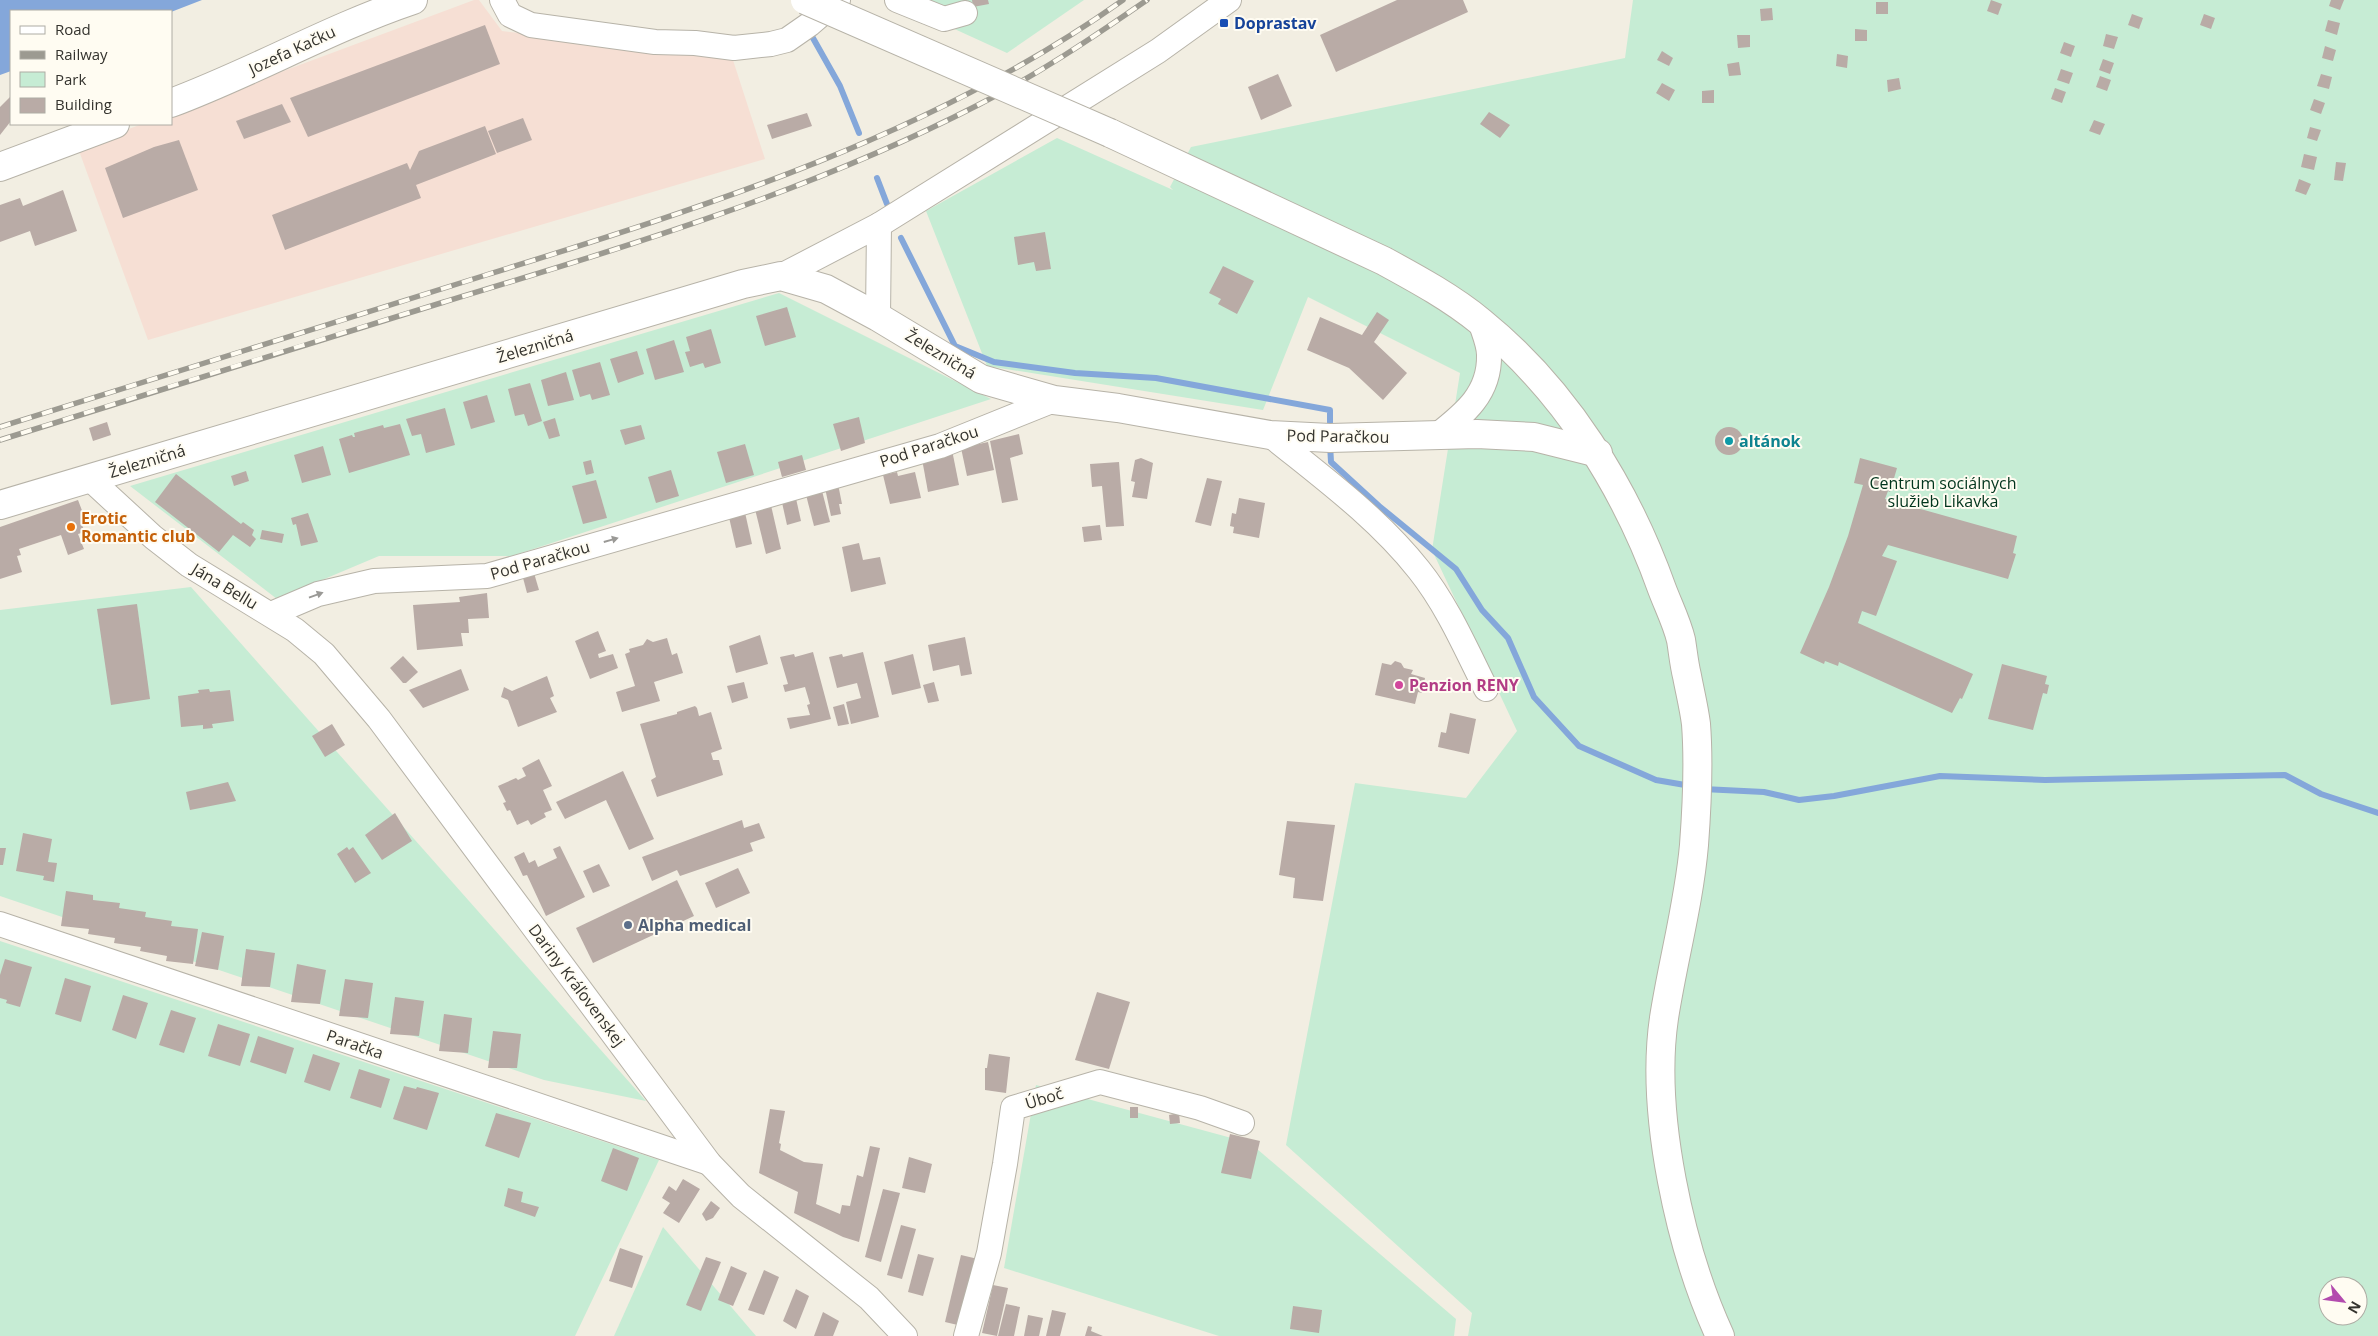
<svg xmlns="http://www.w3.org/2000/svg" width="2378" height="1336" font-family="'Open Sans',sans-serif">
<rect width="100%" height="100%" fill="#f2eee2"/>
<path fill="#f6dfd4" d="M474,0H479L502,31L732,57L765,159L148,340L78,148L142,124H171V113Z"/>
<g fill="#c6ecd4" fill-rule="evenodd">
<path d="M891,0H1084L1007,53Z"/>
<path d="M1633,0H2378V1336H1468L1472,1313L1286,1145L1355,783L1466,798L1517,731L1432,550L1460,373L1308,297L1263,410L987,366L926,211L1057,138L1173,190L1170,187L1191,147L1625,58ZM2328,1286H2358V1316H2328Z"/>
<path d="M779,293L991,399L512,556H379L277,599L130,486Z"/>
<path d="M191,587L646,1101L544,1080L0,896V610Z"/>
<path d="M0,941L659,1160L575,1336H0Z"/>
<path d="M1036,1085L1250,1143L1456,1319L1454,1336H1219L1004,1268Z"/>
<path d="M663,1227L756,1336H614Z"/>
</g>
<path fill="#84a7da" d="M0,0H202L171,12L11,11V71L0,75Z"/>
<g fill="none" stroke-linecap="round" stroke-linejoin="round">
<g stroke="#84a7da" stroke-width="6">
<path d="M809,31L840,86L859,133"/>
<path d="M877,178L887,204"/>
<path d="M901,238L955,346L994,362L1075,373L1156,378L1330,410V431"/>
<path d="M1330,444L1331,462L1379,506L1456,569L1482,610L1508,638L1534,697L1579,746L1656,780L1691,786"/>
<path d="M1703,789L1764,792L1799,800L1834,796L1940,776L2045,780L2285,775L2321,794L2378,813"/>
</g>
</g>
<g fill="#b9aba6">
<path d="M972,0H988L989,4L973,7Z"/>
<path d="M1397,0H1463L1468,12L1336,72L1320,35Z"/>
<path d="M1991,0L2002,4L1998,15L1987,11Z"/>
<path d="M2331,0H2344L2340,10L2329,6Z"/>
<rect x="1876" y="2" width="12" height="12"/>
<path d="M1772,8L1773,20L1761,21L1760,9Z"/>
<path d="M2132,14L2143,18L2139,29L2128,25Z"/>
<path d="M2204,14L2215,18L2211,29L2200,25Z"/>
<path d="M2328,20L2340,23L2337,35L2325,31Z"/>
<path d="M485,25L500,64L308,137L290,98Z"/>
<path d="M1855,29L1867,30V41H1855Z"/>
<path d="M2106,34L2118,37L2114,49L2103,46Z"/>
<path d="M1737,35H1750V47L1738,48Z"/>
<path d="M2064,42L2075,46L2071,57L2060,53Z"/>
<path d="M2325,46L2336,50L2333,61L2322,58Z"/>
<path d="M1662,51L1673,58L1669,66L1657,60Z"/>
<path d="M1837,54L1848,56L1847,68L1836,66Z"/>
<path d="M2103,59L2114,63L2110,74L2099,70Z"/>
<path d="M1739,62L1741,75L1729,76L1727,64Z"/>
<path d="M2061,69L2073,73L2069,84L2057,80Z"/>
<path d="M1278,74L1292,106L1261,120L1248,87Z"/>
<path d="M2321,74L2332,77L2329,89L2317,86Z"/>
<path d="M2100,76L2111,80L2107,91L2096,87Z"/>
<path d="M1899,78L1901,89L1888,92L1887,80Z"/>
<path d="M1662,83L1675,90L1669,101L1656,93Z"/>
<path d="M2055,88L2066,92L2062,103L2051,99Z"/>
<path d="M1714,90V103H1702V91Z"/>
<path d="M11,96V121L0,135V107Z"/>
<path d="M2314,99L2325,103L2321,114L2310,110Z"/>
<path d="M282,104L291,122L244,139L236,121Z"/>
<path d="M1489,112L1510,125L1500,138L1480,124Z"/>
<path d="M807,113L812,126L772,139L767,125Z"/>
<path d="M523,118L532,140L497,153L488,131Z"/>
<path d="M2094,120L2105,124L2100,135L2089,131Z"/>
<path d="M485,126L496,154L416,185L421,198L285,250L272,215L407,163L410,170L419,151Z"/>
<path d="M2310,127L2321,130L2317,141L2307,138Z"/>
<path d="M179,140L198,190L123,218L105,168L154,147Z"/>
<path d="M2304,154L2317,157L2314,170L2301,167Z"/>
<path d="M2336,162L2346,163L2343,181L2334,180Z"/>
<path d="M2299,179L2311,184L2306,195L2295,191Z"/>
<path d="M63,190L77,231L35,246L30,231L0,242V205L20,198L23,206Z"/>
<path d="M1045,232L1051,269L1036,271L1034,262L1018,265L1014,237Z"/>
<path d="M1223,266L1254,281L1237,314L1218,304L1221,299L1209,293Z"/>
<path d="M787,307L796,337L765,346L756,316Z"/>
<path d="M1377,312L1389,320L1374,342L1407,373L1383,400L1349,368L1307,350L1320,317L1362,335Z"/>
<path d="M711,329L721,363L705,368L703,363L690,367L685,352L690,351L686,337Z"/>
<path d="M674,340L684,372L655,380L646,349Z"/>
<path d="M637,351L644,374L618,383L610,359Z"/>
<path d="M600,362L610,395L592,400L590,394L580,397L572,370Z"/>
<path d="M566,372L574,400L548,406L541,380Z"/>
<path d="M530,383L542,421L528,426L524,414L515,416L508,389Z"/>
<path d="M487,395L495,422L471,429L463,402Z"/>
<path d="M445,408L455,445L426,453L421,434L412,436L406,419Z"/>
<path d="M859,417L865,443L841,451L833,424Z"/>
<path d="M555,418L560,436L549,439L543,422Z"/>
<path d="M107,422L111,435L93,441L89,428Z"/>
<path d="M400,424L410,455L349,473L339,439L352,435L353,437H355L354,433L383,425L384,428Z"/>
<path d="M641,425L645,439L625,445L620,430Z"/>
<circle cx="1729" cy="441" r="14"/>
<path d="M1019,434L1023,454L1010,458L1018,500L1002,503L990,441Z"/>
<path d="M988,442L994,470L967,476L961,448Z"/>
<path d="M745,444L754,475L726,483L717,452Z"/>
<path d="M323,446L331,475L302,483L294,455Z"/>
<path d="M952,450L959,485L928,492L922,459Z"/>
<path d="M802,455L806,470L782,477L778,462Z"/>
<path d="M1141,458L1153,463L1147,499L1132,497L1135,482L1131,481L1135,460Z"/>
<path d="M1860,458L1897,468L1890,492L1888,491L1885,499L2017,536L2013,553L2016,554L2008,579L1888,545L1882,556L1897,561L1876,616L1862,611L1858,623L1973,674L1962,699L1960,698L1952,713L1839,662L1838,666L1825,661L1824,664L1800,653L1829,587L1848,536L1863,485L1854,483Z"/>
<path d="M591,460L594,473L586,475L583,462Z"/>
<path d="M1119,462L1124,526L1106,527L1102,486L1092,487L1090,464Z"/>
<path d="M671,470L679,496L656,503L648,477Z"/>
<path d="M246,471L249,481L234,486L231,476Z"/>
<path d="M897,472L898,476L915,472L921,498L890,504L883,475Z"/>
<path d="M176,474L241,524L243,522L254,530L252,535L256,539L250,547L233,535L219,552L155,502Z"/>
<path d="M1207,478L1222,481L1211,526L1195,522Z"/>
<path d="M596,480L607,518L583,524L572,486Z"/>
<path d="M838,484L842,504H839L841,514L831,516L825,488Z"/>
<path d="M821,487L830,522L814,526L805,491Z"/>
<path d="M795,494L801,521L787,525L781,498Z"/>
<path d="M1239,498L1265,503L1259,538L1233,533L1234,527L1230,526L1232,513L1236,514Z"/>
<path d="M78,500L86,521L81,523L85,532L78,534L84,549L68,555L61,535L19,549L21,555L17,556L22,572L0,579V527Z"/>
<path d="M770,501L781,549L766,554L754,505Z"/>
<path d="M744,508L752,544L736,548L728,513Z"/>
<path d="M308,513L318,542L301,546L296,524L293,525L291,518Z"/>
<path d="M1100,525L1102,540L1084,542L1082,527Z"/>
<path d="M262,530L284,534L282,543L260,539Z"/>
<path d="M859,543L863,560L880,557L886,584L851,592L842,547Z"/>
<path d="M534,573L539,590L527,593L522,574Z"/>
<path d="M487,593L489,618L468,619L469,633H461L463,646L417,650L413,605L460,602L459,597Z"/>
<path d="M137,604L150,699L111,705L97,609Z"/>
<path d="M598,631L606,651L598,654L599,658L613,654L618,668L590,679L575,641Z"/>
<path d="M760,635L768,664L736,673L729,646Z"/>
<path d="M965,637L972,674L961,676L959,665L933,671L928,645Z"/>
<path d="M667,638L672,655L677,653L683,673L654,682L660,701L622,712L616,692L635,686L625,654L630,652L629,649L643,645L647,639L653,642Z"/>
<path d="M813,652L831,719L790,729L787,718L810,715L807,705L810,704L805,687L785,692L783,685L788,684L780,657L794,654L795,657Z"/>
<path d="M863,652L879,717L851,724L846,702L861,698L857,683L837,688L829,657L842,654L843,657Z"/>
<path d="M913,654L921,688L892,695L884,662Z"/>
<path d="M403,656L418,672L406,683H403L390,668Z"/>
<path d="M1395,661L1401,663L1404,668L1413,670L1411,674L1425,678L1422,693L1418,692L1415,704L1375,695L1382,663L1391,665Z"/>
<path d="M2002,664L2047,676L2045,684L2049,685L2047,694L2043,693L2033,730L1988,719Z"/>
<path d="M461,669L469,690L423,708L409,690Z"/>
<path d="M547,676L554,696L550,698L557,712L518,727L508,700L501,697L504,687L512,691Z"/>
<path d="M744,682L748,698L732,703L727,686Z"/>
<path d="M934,682L939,701L928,703L923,685Z"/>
<path d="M209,689L210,692L230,690L234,721L212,724L213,728L203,729V725L181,727L178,696L199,693L198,690Z"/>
<path d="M844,704L849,724L838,726L833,707Z"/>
<path d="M695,706L697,708L699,716L711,712L722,749L711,753L713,760H719L723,775L657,797L651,780L656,777L640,724L677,714V712Z"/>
<path d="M1450,713L1476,719L1469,754L1438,747L1441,732L1446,733Z"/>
<path d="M332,724L345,745L325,757L312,736Z"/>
<path d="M539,759L552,786L543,790L552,810L544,813L546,817L531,825L528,820L517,825L510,810L507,811L503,803L506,802L498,786L516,778L518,780L526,776L522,768Z"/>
<path d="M623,771L654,839L629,850L606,800L565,819L556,802Z"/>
<path d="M228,782L236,801L190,810L186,792Z"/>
<path d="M395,813L412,841L382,860L365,835Z"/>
<path d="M742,820L744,828L759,823L765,838L750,843L753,851L680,876L677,870L652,881L642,857Z"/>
<path d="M1287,821L1335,825L1323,901L1293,898L1295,878L1279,875Z"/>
<path d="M23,833L52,839L48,862L57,863L54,882L43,880L44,876L16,871Z"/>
<path d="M560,846L585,897L546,916L527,875L523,876L514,857L524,852L529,863L535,860L538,867L557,858L553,849Z"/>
<path d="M347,847L349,850L353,847L371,873L355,883L337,854Z"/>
<path d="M0,848H6L3,865H0Z"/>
<path d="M599,864L610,886L593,893L583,871Z"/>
<path d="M738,868L750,893L716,908L705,883Z"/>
<path d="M677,880L694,916L593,963L576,928Z"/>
<path d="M66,891L93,895V900L120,903L119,908L146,912L145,917L172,921L171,926L198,929L193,964L166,961L167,956L140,951L141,947L114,943L115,938L88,934L89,929L61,926Z"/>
<path d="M202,932L224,936L218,970L195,966Z"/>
<path d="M246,949L275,953L270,987L241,986Z"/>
<path d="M5,959L32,967L20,1007L6,1003L7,1000L0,998V975Z"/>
<path d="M297,964L326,970L320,1004L291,1002Z"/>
<path d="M65,978L91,986L81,1022L55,1014Z"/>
<path d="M345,979L373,983L368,1018L339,1016Z"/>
<path d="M1097,992L1130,1002L1109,1069L1075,1060Z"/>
<path d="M123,995L148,1003L136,1039L112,1030Z"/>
<path d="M395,997L424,1001L419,1036L390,1034Z"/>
<path d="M171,1010L196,1018L184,1053L159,1045Z"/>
<path d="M444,1014L472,1018L468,1053L439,1051Z"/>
<path d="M218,1024L250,1034L240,1066L208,1056Z"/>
<path d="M493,1031L521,1034L517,1068H488Z"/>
<path d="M258,1036L294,1048L286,1074L250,1062Z"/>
<path d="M313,1054L340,1063L330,1091L304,1082Z"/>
<path d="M989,1054L1010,1057L1006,1093L985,1090V1068H987Z"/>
<path d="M359,1069L390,1079L381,1108L350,1098Z"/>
<path d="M404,1086L416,1089L417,1087L439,1093L427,1130L393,1119Z"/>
<rect x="1130" y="1107" width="8" height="11"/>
<path d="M770,1109L785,1111L779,1143L781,1144L780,1150L804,1162L823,1164L816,1204L840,1214L842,1205L850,1206L857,1175L863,1177L870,1146L880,1148L859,1242L843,1237L794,1213L798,1192L759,1173Z"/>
<path d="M496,1113L531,1123L519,1158L485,1146Z"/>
<path d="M1179,1113L1180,1123L1170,1124L1169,1115Z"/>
<path d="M1230,1134L1260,1141L1251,1179L1221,1173Z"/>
<path d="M613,1148L639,1158L627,1191L601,1181Z"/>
<path d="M909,1157L932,1164L925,1193L902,1188Z"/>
<path d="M683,1179L700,1189L679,1223L663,1213L670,1203L662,1198L669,1186L676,1191Z"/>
<path d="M508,1188L523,1192L521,1202L539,1207L535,1217L504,1206Z"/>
<path d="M883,1189L900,1193L881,1262L865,1257Z"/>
<path d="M711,1201L720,1208L713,1218L706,1221L702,1214Z"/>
<path d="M901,1225L916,1229L902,1279L887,1275Z"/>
<path d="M620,1248L643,1256L632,1288L609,1281Z"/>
<path d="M918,1254L934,1258L923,1296L908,1292Z"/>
<path d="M961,1255L978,1259L962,1326L945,1322Z"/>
<path d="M706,1257L721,1262L701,1311L686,1305Z"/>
<path d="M731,1266L747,1273L733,1306L718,1300Z"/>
<path d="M764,1270L779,1277L764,1315L748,1310Z"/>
<path d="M993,1285L1008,1288L997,1336L982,1333Z"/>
<path d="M796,1289L809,1296L796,1329L783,1321Z"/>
<path d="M1006,1304L1020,1307L1014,1336H998Z"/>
<path d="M1293,1306L1322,1310L1319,1333L1290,1329Z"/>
<path d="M1052,1310L1066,1313L1060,1336H1046Z"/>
<path d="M823,1312L839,1321L833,1336H814Z"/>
<path d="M1028,1315L1043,1318L1039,1336H1024Z"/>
<path d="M1088,1326L1092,1327L1091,1331L1103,1336H1085Z"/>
</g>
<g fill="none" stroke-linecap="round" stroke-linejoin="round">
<defs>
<g id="street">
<path d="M502,0L510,15L531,25L655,42L695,43L734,48L771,44L787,40L810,24L838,0"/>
<path d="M897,0L944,19L965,13"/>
<path d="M781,276L879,225L1158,51L1229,0"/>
<path d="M878,317L879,225"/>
<path d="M1270,435C1322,477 1377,517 1419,570C1447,605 1466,649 1486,689"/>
<path d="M1436,436C1464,414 1490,394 1489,355C1489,344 1483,331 1480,321"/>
<path d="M89,478L153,537L189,565L295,630L324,654L379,719L709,1163L741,1196L869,1298L905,1336"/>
<path d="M271,614L318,594L374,581L487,576L940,446L1054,400"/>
<path d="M0,924L709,1163"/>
<path d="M966,1336L989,1253L1005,1164L1013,1108L1100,1082L1200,1108L1242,1123"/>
</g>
<g id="secondary">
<path d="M171,103C254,72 330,28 413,0"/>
<path d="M0,167L115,124"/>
<path d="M0,505L743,284L781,276L826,289L878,317L981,379L1054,400L1118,408L1270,435L1330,438L1477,434L1534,437L1598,453"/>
</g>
<path id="primary" d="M1110,133L1384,261C1417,279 1452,298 1481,322C1565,390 1626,488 1662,589C1668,605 1677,623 1681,640C1683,652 1684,664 1687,676C1690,692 1694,708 1696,724C1699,763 1697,805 1694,845C1689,903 1673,960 1664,1018C1650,1113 1680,1249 1720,1336"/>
</defs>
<use href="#street" stroke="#b7b3a8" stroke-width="26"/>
<use href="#secondary" stroke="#b7b3a8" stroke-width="30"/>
<use href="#primary" stroke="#b7b3a8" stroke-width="30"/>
<use href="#street" stroke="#fff" stroke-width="24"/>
<use href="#secondary" stroke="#fff" stroke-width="28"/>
<use href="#primary" stroke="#fff" stroke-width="28"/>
<defs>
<g id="rail">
<path d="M0,427C162,376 324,326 486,275C708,206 932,136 1123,0"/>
<path d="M0,440C148,393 296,347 444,302C626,247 809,192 978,105C1037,75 1092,38 1147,0"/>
</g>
</defs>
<use href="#rail" stroke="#9c9a91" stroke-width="5.5"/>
<use href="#rail" stroke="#fffcf2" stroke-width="4" stroke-dasharray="11" stroke-linecap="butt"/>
<defs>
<path id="primary-bridge" d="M805,0L1110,133"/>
</defs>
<use href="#primary-bridge" stroke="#b7b3a8" stroke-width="30" stroke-linecap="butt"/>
<use href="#primary-bridge" stroke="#fff" stroke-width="28"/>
</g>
<defs><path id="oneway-solid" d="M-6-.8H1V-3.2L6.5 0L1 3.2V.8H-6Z" transform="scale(1.25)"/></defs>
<g fill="#9a9996">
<use href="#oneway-solid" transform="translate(611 540) rotate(-16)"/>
<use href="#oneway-solid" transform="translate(316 595) rotate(-20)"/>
</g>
<rect fill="#1a4fb4" stroke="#fffcf2" stroke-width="2" x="1219" y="18" width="10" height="10" rx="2.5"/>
<circle fill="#0f9aa8" stroke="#fffcf2" stroke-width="2" cx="1729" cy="441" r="5"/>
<circle fill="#e8710a" stroke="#fffcf2" stroke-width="2" cx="71" cy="527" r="5"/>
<circle fill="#d1479c" stroke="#fffcf2" stroke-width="2" cx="1399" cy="685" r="5"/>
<circle fill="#5c6f8a" stroke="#fffcf2" stroke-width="2" cx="628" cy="925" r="5"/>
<g text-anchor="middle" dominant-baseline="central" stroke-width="4" stroke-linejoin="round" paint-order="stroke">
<g font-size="16" font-weight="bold" fill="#164399" stroke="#fffcf2" text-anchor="start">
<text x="1234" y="23">Doprastav</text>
</g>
<g font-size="16" fill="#34332e" stroke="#fffcf2">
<text transform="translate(292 50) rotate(-25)">Jozefa Kačku</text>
<text transform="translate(535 346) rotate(-17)">Železničná</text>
<text transform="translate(941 354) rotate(31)">Železničná</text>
<text transform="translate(1338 436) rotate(1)">Pod Paračkou</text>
<text transform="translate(929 446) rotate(-18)">Pod Paračkou</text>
<text transform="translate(147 461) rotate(-17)">Železničná</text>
<text transform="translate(540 560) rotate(-16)">Pod Paračkou</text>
<text transform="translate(225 586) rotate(31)">Jána Bellu</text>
<text transform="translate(577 985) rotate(53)">Dariny Kráľovenskej</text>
<text transform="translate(355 1044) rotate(19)">Paračka</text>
<text transform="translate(1044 1098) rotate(-17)">Úboč</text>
</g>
<g font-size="16" font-weight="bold" fill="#0d838f" stroke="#fffcf2" text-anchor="start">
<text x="1739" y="441">altánok</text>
</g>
<g font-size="16" fill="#00341c" stroke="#fffcf2">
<text x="1943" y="483">Centrum sociálnych<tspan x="1943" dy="18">služieb Likavka</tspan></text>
</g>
<g font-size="16" font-weight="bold" fill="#c56008" stroke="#fffcf2" text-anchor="start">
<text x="81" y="518">Erotic<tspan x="81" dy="18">Romantic club</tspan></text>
</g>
<g font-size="16" font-weight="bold" fill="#b23c85" stroke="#fffcf2" text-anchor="start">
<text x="1409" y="685">Penzion RENY</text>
</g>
<g font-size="16" font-weight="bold" fill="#4e5e75" stroke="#fffcf2" text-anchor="start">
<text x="638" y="925">Alpha medical</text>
</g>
</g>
<rect x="10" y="10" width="162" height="115" fill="#fffcf2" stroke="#aeaca4"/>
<rect x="20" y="26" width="25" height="8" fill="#ffffff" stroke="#aeaca4"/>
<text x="55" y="35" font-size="15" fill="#34332e">Road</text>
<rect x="20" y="51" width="25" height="8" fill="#9c9a91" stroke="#aeaca4"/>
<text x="55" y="60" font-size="15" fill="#34332e">Railway</text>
<rect x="20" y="72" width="25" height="15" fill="#c6ecd4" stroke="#aeaca4"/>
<text x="55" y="85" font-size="15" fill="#34332e">Park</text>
<rect x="20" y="98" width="25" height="15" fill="#b9aba6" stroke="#aeaca4"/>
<text x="55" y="110" font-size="15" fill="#34332e">Building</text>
<g transform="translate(2343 1301) rotate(119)"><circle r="24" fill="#fffcf2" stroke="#aeaca4"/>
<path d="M0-4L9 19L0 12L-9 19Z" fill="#b34bae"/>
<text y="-8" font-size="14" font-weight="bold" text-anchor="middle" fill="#34332e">N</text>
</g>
</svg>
